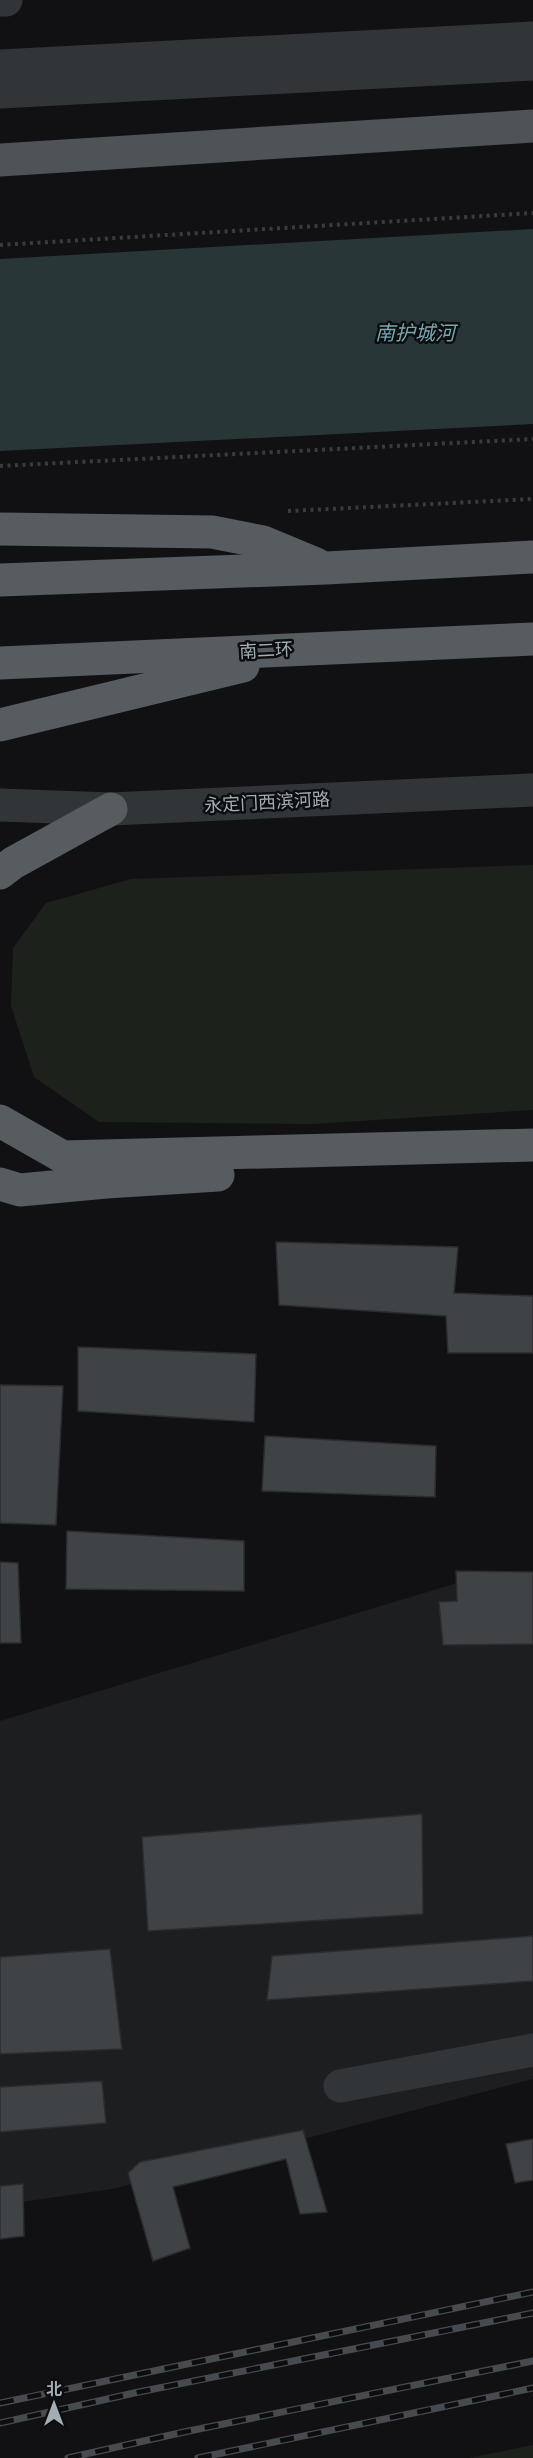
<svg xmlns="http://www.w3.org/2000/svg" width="533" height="2458" font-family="Roboto,'Noto Sans SC',sans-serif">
<rect width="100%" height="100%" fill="#111113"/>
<path fill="#1d1e20" d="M467,1580L533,1582V2079L112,2189L0,2205V1721Z"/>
<g fill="#1c221b">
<path d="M533,865V1110L312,1124L99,1122L34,1077L11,1006L13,948L46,903L131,879Z"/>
<path d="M533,2445V2458H469Z"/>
</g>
<path fill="#293638" d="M533,229V424L0,451V259Z"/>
<g fill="#404346" stroke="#2b2c2f" stroke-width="1.5">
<path d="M276,1242L458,1247L454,1293L533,1296V1353H448L446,1316L279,1305Z"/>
<path d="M78,1347L256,1354L254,1422L78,1411Z"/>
<path d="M0,1385L63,1386L56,1525L0,1523Z"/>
<path d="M265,1436L436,1446L435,1497L262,1491Z"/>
<path d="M67,1531L244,1541V1591L66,1589Z"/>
<path d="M0,1562L18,1563L21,1643H0Z"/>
<path d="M456,1571L533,1572V1644L443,1645L439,1602L457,1601Z"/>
<path d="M422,1814L423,1914L148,1931L142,1837Z"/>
<path d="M533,1936V1981L267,2000L272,1956Z"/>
<path d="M110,1949L122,2049L0,2054V1957Z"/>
<path d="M102,2081L106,2123L0,2132V2087Z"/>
<path d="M303,2130L327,2212L300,2214L286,2159L173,2187L190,2248L153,2261L128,2173L140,2162Z"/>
<path d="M533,2139V2180L515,2183L506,2144Z"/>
<path d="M23,2184L24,2236L0,2239V2186Z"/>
</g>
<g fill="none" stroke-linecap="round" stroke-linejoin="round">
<g stroke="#383c3f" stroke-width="4" stroke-dasharray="3 4.5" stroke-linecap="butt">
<path d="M0,245L533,213"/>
<path d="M0,466L533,439"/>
<path d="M288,511L533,499"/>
</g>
<path stroke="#323538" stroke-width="33" d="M340,2086L533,2050"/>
<g stroke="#323538" stroke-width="33">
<path d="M0,0H6"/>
<path d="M0,66L533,38"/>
<path d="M0,92L533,64"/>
<path d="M0,805L111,809L533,790"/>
</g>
<path stroke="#4e5357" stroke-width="33" d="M0,160L533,126"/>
<g stroke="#565c60" stroke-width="33">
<path d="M0,529L212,532L263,542L316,564"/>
<path d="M0,580L326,568L533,557"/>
<path d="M0,663L533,639"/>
<path d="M0,725L243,666"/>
<path d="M0,873L13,863L111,809"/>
<path d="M0,1121L63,1157L533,1145"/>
<path d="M0,1184L20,1190L106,1182L218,1175"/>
</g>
<defs>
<g id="rail">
<path d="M0,2403L533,2292"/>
<path d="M0,2423L134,2393L533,2313"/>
<path d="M68,2458L184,2432L533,2361"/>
<path d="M198,2458L533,2388"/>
</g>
</defs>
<use href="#rail" stroke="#474b4f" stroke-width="7"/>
<use href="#rail" stroke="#0c0d0e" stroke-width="4.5" stroke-dasharray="14" stroke-linecap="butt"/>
</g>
<g text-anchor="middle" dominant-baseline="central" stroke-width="5" stroke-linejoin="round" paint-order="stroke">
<g font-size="18" fill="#a2adb4" stroke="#0c0d0e">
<text transform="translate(266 650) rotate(-3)">南二环</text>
<text transform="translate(267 802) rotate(-3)">永定门西滨河路</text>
</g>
<g font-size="20" font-style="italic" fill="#77a8b0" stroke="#0c0d0e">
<text x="415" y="333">南护城河</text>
</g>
</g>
<g transform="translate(54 2404)" stroke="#0c0d0e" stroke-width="4.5" paint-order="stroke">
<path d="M0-4.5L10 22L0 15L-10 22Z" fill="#a2adb4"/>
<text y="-9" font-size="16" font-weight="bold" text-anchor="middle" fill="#a2adb4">北</text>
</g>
</svg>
